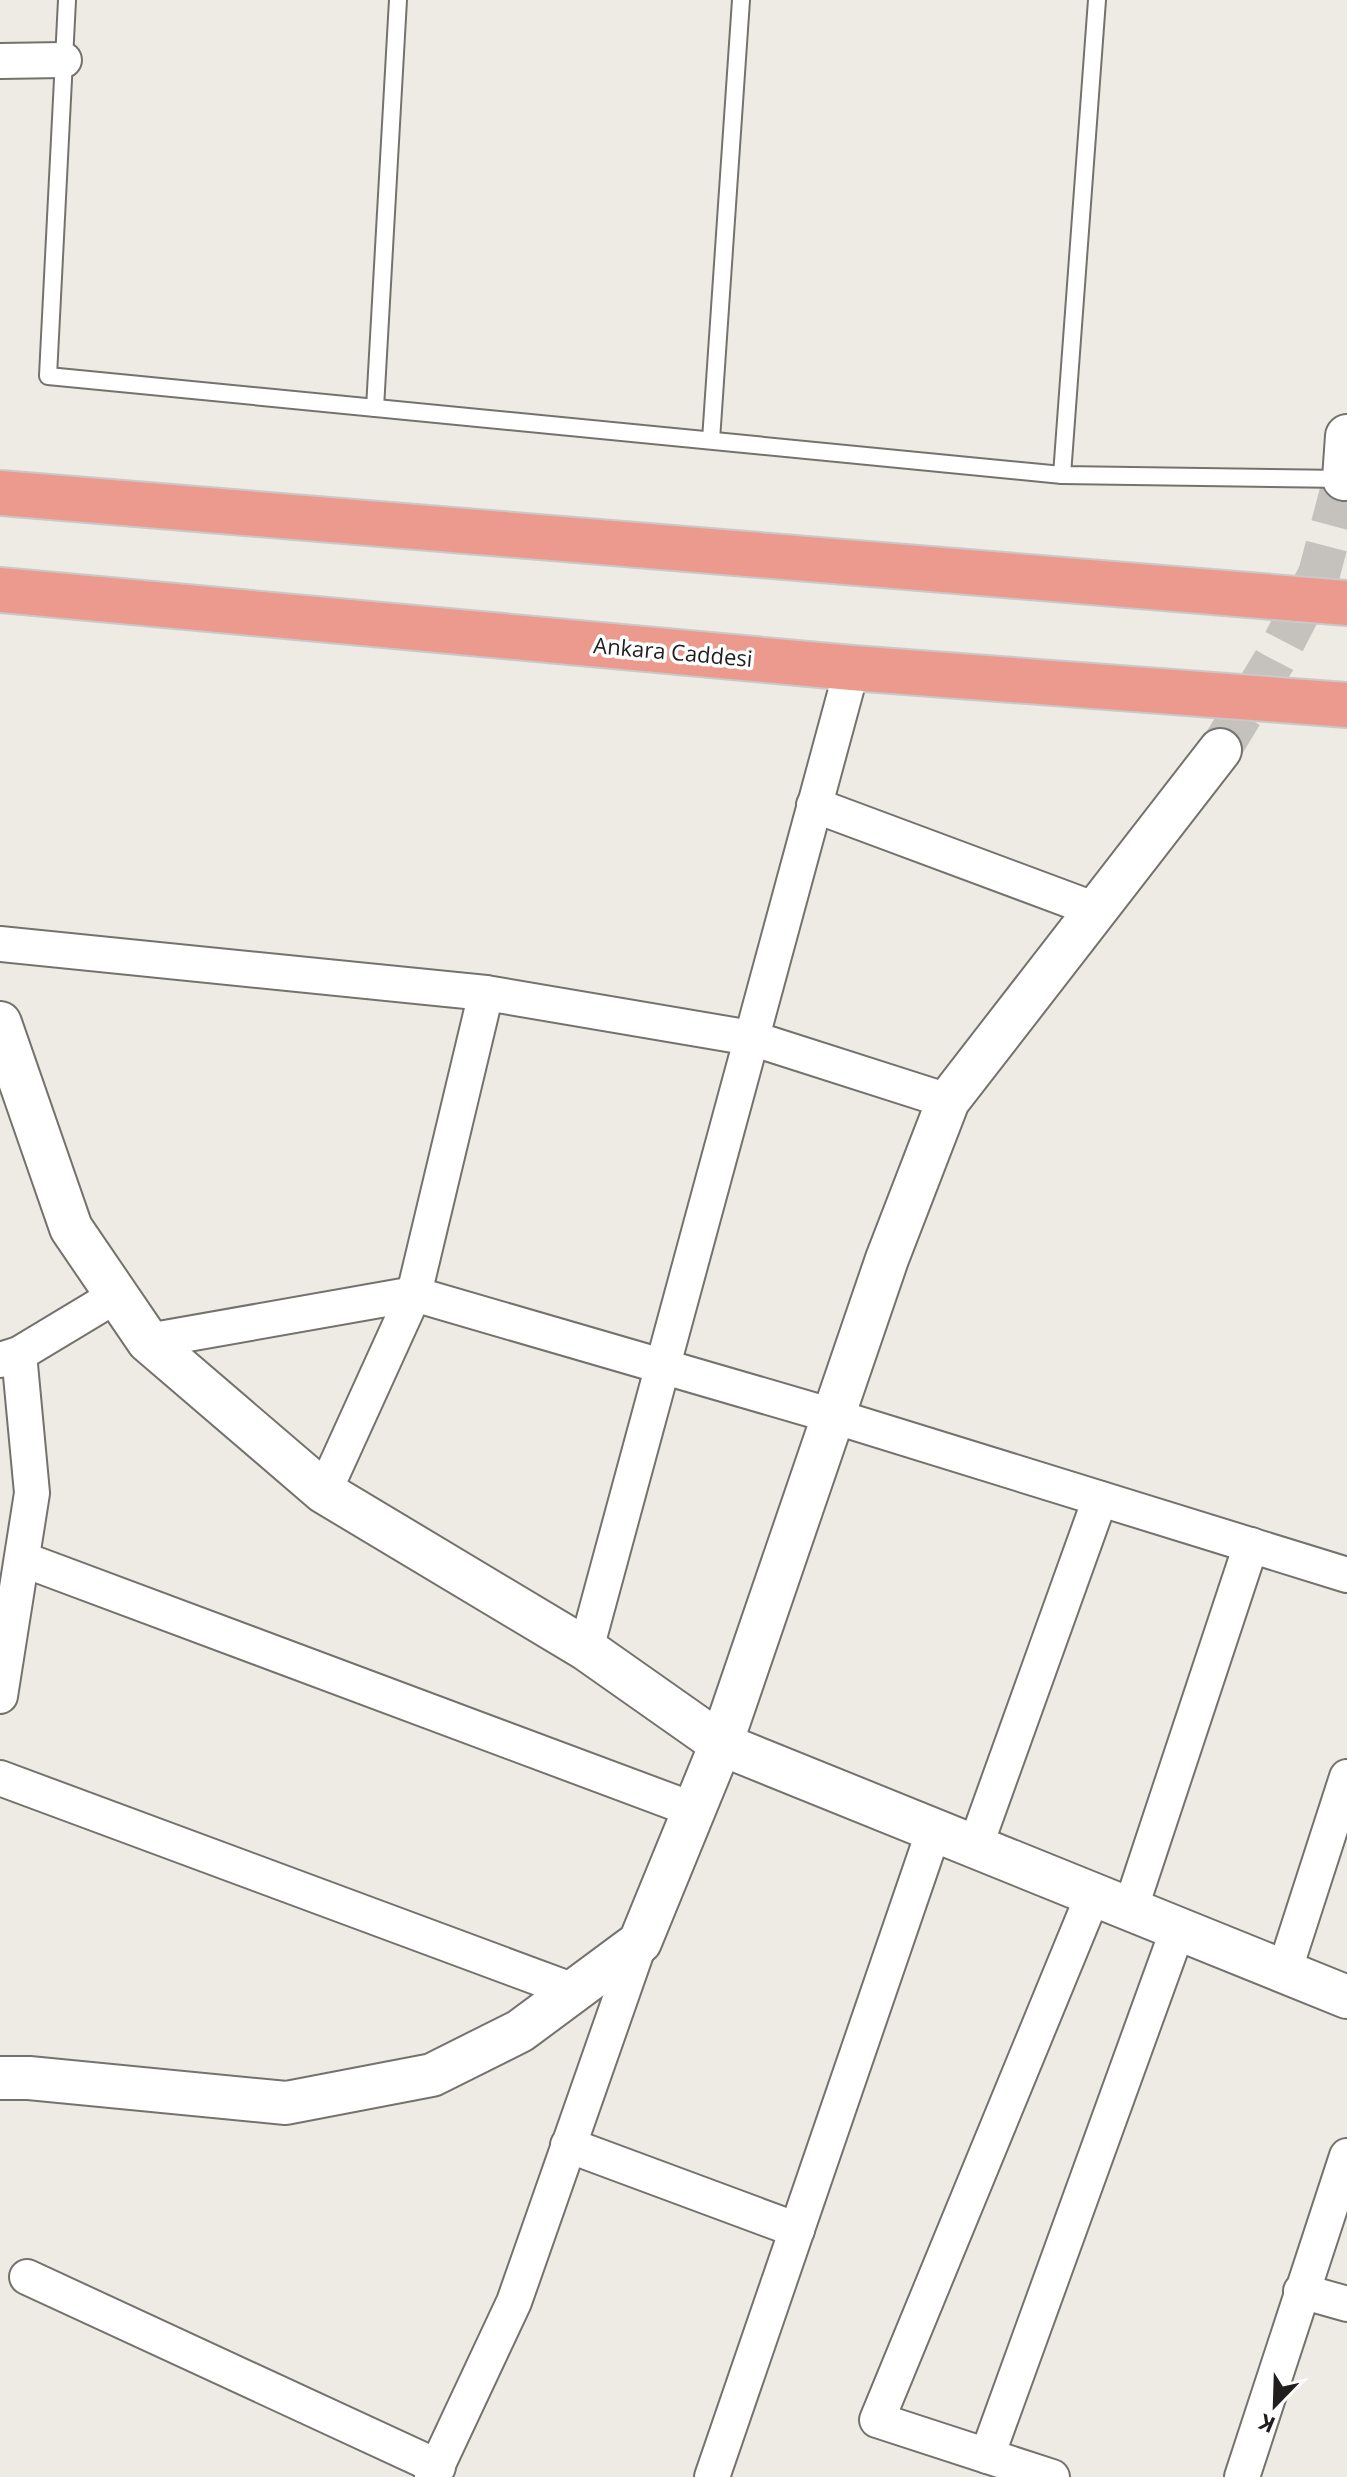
<svg xmlns="http://www.w3.org/2000/svg" width="1347" height="2477" font-family="'Open Sans',sans-serif">
<rect width="100%" height="100%" fill="#eeebe5"/>
<g fill="none" stroke-linecap="round" stroke-linejoin="round">
<path stroke="#c5c2bd" stroke-width="42" stroke-dasharray="42 21" stroke-linecap="butt" d="M1220,750L1274,661L1319,574L1344,479"/>
<defs>
<g id="service">
<path d="M67,0L48,376L1062,475L1345,479"/>
<path d="M375,408L398,0"/>
<path d="M711,440L741,0"/>
<path d="M1062,475L1097,0"/>
</g>
<g id="minor">
<path d="M0,61L64,60"/>
<path d="M814,805L1096,910"/>
<path d="M0,944L486,993L751,1038L948,1101"/>
<path d="M148,1341L414,1294L833,1416L1347,1575"/>
<path d="M0,1360L19,1354L117,1295"/>
<path d="M324,1492L414,1294L486,993"/>
<path d="M22,1559L694,1810"/>
<path d="M586,1649L852,668"/>
<path d="M0,1696L32,1493L19,1354"/>
<path d="M0,1778L574,1991"/>
<path d="M975,1847L1100,1499"/>
<path d="M1130,1910L1251,1545"/>
<path d="M1284,1972L1347,1777"/>
<path d="M568,2145L797,2230"/>
<path d="M27,2277L438,2467"/>
<path d="M1301,2291L1347,2304"/>
<path d="M987,2456L1178,1929"/>
<path d="M432,2477L514,2302L640,1942"/>
<path d="M712,2477L934,1830"/>
<path d="M1052,2477L877,2420L1093,1895"/>
<path d="M1242,2477L1347,2156"/>
</g>
<g id="tertiary">
<path d="M1344,479L1347,436"/>
<path d="M0,1023L71,1228L148,1341L324,1492L586,1649L721,1744L1347,1997"/>
<path d="M0,2078H29L286,2103L432,2075L520,2031L640,1942L721,1744L887,1259L948,1101L1220,750"/>
</g>
<g id="trunk">
<path d="M0,493L1347,603"/>
<path d="M0,590L852,668L1347,705"/>
</g>
</defs>
<use href="#service" stroke="#74726d" stroke-width="20"/>
<use href="#minor" stroke="#74726d" stroke-width="38"/>
<use href="#tertiary" stroke="#74726d" stroke-width="46"/>
<use href="#trunk" stroke="#c9c9c9" stroke-width="48"/>
<use href="#service" stroke="#fff" stroke-width="16"/>
<use href="#minor" stroke="#fff" stroke-width="34"/>
<use href="#tertiary" stroke="#fff" stroke-width="42"/>
<use href="#trunk" stroke="#ec9a8e" stroke-width="44"/>
</g>
<g text-anchor="middle" dominant-baseline="central" stroke-width="7" stroke-linejoin="round" paint-order="stroke">
<g font-size="22" fill="#201f1d" stroke="#fff">
<text transform="translate(673 651) rotate(5)">Ankara Caddesi</text>
</g>
</g>
<g transform="translate(1275 2405) rotate(203)" stroke="#ffffff" stroke-width="6" paint-order="stroke">
<path d="M0-6L14 30L0 20L-14 30Z" fill="#201f1d"/>
<text y="-12" font-size="22" font-weight="bold" text-anchor="middle" fill="#201f1d">K</text>
</g>
</svg>
